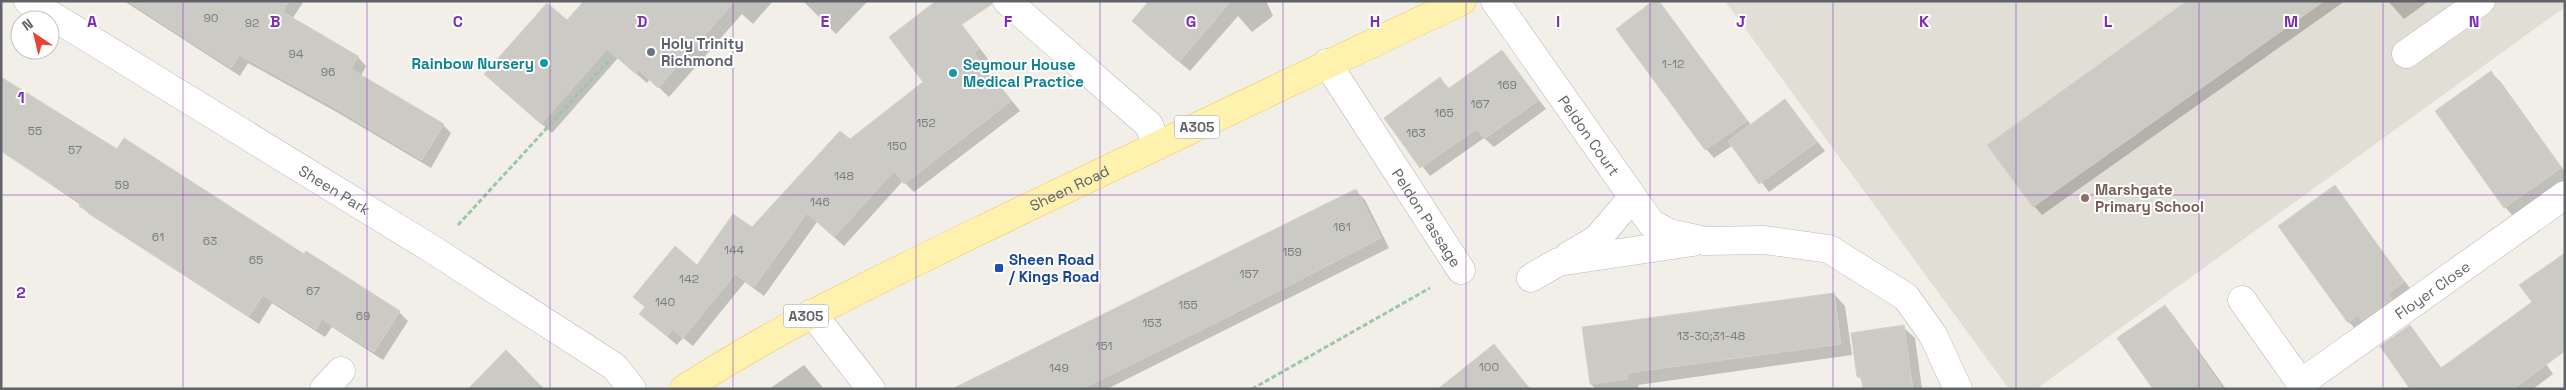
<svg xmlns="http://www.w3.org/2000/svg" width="2566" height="390" font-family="'Space Grotesk',sans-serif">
<rect width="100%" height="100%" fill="#f1efe8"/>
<path fill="#e1ded6" d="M1725,1H2565V7L2036,389H2009Z"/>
<g fill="#0003">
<path d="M124,1H304L292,19L358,57L366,66L361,76L443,125L451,133L431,168L340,114L248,63L240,76Z"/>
<path d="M586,1H773L753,24L742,14L669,97L650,79L647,83L618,58L552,133L496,84L567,22Z"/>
<path d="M803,1H868L836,34Z"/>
<path d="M1151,1H1266L1273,16L1252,32L1238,16L1190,71L1144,32Z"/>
<path d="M1658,1L1751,125L1785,101L1825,151L1769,192L1733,145L1714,158L1706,149Z"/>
<path d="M2190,1H2345L2042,215L2034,206Z"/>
<path d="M2388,1H2429L2404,19Z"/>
<path d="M950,9L988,59L982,63L1020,111L914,192L903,181L844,246L817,222L764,296L745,282L693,346L683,338L677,345L651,323L641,314L646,308L635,297L697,266L752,229L850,141L925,82Z"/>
<path d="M1502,52L1546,109L1494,147L1484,138L1430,176L1385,118L1440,79L1450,89Z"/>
<path d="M2491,73L2500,81L2565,172V180L2513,216L2505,207Z"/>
<path d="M117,150L399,312L408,321L383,360L332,327L325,337L272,303L259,324L89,214L81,205L1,151Z"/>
<path d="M2334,187L2412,291L2357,331L2349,322Z"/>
<path d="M1356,191L1365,200L1389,248L1107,389H957Z"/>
<path d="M2565,254L2544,361L2553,374L2533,389H2412L2410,326L2442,369L2533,302Z"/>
<path d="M1834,294L1845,306L1852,355L1638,385L1639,389H1596L1591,384Z"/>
<path d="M2165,307L2173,315L2226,389H2155Z"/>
<path d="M1903,327L1915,338L1922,389H1864L1863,382L1858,376Z"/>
<path d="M1494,346L1530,389H1440Z"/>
<path d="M804,365L824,389H769Z"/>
</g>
<g fill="#cccac5" stroke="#d6d1c6">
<path d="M128,1H289L283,12L358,56L351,69L444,124L422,160L330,105L239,55L231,68Z"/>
<path d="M584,1H735L658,88L639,70L636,74L607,49L541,124L484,74L547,3L567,20Z"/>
<path d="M936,1H992V4L961,25L979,49L974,53L1011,101L904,184L894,171L834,237L807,213L754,287L735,274L683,338L673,329L667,336L639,314L645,307L633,297L675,246L697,265L733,214L752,227L840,131L850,139L923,82L889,37Z"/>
<path d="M1149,1H1231L1179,62L1132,21Z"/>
<path d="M1653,1H1659L1747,121L1705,150L1616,29Z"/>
<path d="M2187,1H2324L2033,207L1987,145Z"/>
<path d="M1502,50L1539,100L1484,139L1477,129L1420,168L1384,118L1440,77L1448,89Z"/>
<path d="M2491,71L2561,168L2504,208L2435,111Z"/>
<path d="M1,77L117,149L124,138L304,254L306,251L400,311L374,352L322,319L316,329L263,295L249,316L132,241L79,206L81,203L1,151Z"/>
<path d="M1785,99L1817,142L1759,184L1728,141Z"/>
<path d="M2335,185L2404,282L2388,294L2392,299L2362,321L2358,315L2348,323L2278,226Z"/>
<path d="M1356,189L1381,238L1218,322L1081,389H952Z"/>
<path d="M2565,253V351L2513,389H2410L2380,346L2410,325L2441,368L2532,302L2519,285Z"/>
<path d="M1834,293L1841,344L1627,373L1628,379L1590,384L1582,327Z"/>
<path d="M2165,305L2223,389H2153L2117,338Z"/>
<path d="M1904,325L1913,389H1863L1861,377H1857L1851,333Z"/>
<path d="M1494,344L1530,389H1438Z"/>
<path d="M506,350L544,389H468Z"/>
</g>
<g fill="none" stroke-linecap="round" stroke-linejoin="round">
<defs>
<g id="minor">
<path id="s1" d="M28,1L435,251L615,367L632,389"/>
<path d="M1007,1L1149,125L1157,146"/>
<path id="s2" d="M1495,1L1651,223L1669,233L1705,241L1764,240L1829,249L1906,297L1933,335L1958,389"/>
<path d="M2406,54L2481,1"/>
<path id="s3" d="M1327,63L1461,270"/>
<path d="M1568,256L1597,239L1632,198"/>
<path d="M1531,278L1558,262L1693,242"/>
<path d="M2242,300L2305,389"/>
<path d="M812,313L871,389"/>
<path id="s4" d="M2301,383L2565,195"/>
<path d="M324,389L341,371"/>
</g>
<g id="major">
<path id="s5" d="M684,389C789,321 903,268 1016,213C1164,142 1313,71 1462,1"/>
</g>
</defs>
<use href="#minor" stroke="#b5b8bc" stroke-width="29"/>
<use href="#major" stroke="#f2c960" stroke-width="29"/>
<g stroke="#9cc7a9" stroke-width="3" stroke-dasharray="5 2.5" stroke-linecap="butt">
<path d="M458,225L611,58"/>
<path d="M1252,389L1430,288"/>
</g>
<use href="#minor" stroke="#fff" stroke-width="28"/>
<use href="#major" stroke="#fff2af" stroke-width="28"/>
</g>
<path fill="none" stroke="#7b2cbf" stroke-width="1" stroke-opacity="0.55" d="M183,1V389M367,1V389M550,1V389M733,1V389M916,1V389M1100,1V389M1283,1V389M1466,1V389M1650,1V389M1833,1V389M2016,1V389M2199,1V389M2383,1V389M1,195H2565"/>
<circle fill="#6b7280" stroke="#fff" stroke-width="2" cx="651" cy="52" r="5"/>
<g fill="#0f9aa8" stroke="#fff" stroke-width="2">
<circle cx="544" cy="63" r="5"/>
<circle cx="953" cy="73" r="5"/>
</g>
<circle fill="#8d6e63" stroke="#fff" stroke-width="2" cx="2085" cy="198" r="5"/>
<rect fill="#1a4fb4" stroke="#fff" stroke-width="2" x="994" y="263" width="10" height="10" rx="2.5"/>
<g text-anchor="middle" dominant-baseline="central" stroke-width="4" stroke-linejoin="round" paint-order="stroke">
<g font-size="12" fill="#7a7d7f">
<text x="211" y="18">90</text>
<text x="252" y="23">92</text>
<text x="296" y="54">94</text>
<text x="1673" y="64">1-12</text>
<text x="328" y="72">96</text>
<text x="1507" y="85">169</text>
<text x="1480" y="104">167</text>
<text x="1444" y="113">165</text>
<text x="926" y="123">152</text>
<text x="35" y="131">55</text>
<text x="1416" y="133">163</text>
<text x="897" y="146">150</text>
<text x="75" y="150">57</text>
<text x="844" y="176">148</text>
<text x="122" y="185">59</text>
<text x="820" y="202">146</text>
<text x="1342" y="227">161</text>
<text x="158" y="237">61</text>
<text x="210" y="241">63</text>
<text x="734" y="250">144</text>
<text x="1292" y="252">159</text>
<text x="256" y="260">65</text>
<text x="1249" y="274">157</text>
<text x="689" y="279">142</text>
<text x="313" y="291">67</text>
<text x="665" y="302">140</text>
<text x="1188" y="305">155</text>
<text x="363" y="316">69</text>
<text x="1152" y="323">153</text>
<text x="1711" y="336">13-30;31-48</text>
<text x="1104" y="346">151</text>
<text x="1489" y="367">100</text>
<text x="1059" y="368">149</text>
</g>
<g fill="#fff" stroke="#8f9295" stroke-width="1">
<rect x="1174.5" y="115.5" width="45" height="23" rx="4"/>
<rect x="783.5" y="304.5" width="45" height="23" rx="4"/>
</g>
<g font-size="14" font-weight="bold" fill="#5f6368">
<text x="1197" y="127">A305</text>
<text x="806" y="316">A305</text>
</g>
<g font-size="15" font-weight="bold" fill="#5b616d" stroke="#fff" text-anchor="start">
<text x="661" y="43">Holy Trinity<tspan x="661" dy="17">Richmond</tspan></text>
</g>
<g font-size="15" font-weight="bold" fill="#0d838f" stroke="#fff" text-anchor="end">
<text x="534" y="63">Rainbow Nursery</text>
<text x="963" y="64" text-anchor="start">Seymour House<tspan x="963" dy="17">Medical Practice</tspan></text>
</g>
<g font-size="15" fill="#5f6368" stroke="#fff">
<text stroke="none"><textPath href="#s2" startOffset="164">Peldon Court</textPath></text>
<text stroke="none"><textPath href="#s5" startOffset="435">Sheen Road</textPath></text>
<text stroke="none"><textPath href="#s1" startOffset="360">Sheen Park</textPath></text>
<text stroke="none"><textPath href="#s3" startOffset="184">Peldon Passage</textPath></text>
<text stroke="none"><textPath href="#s4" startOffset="161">Floyer Close</textPath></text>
</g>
<g font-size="15" font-weight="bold" fill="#785e54" stroke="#fff" text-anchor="start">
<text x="2095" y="189">Marshgate<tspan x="2095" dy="17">Primary School</tspan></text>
</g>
<g font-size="15" font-weight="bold" fill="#164399" stroke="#fff" text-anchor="start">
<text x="1009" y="259">Sheen Road<tspan x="1009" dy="17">/ Kings Road</tspan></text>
</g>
</g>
<g font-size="16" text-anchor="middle" font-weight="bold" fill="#7b2cbf" stroke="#fff" stroke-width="4" stroke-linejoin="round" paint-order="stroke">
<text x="92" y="27">A</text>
<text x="275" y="27">B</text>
<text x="458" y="27">C</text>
<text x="642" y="27">D</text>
<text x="825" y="27">E</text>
<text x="1008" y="27">F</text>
<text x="1191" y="27">G</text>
<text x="1375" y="27">H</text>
<text x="1558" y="27">I</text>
<text x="1741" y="27">J</text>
<text x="1924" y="27">K</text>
<text x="2108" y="27">L</text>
<text x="2291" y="27">M</text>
<text x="2474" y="27">N</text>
<text x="21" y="103">1</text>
<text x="21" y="298">2</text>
</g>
<rect width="2566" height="390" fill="none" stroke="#5f6368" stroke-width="5"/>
<g transform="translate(35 35) rotate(325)"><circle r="24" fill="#ffffff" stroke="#bfc1c3"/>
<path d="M0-4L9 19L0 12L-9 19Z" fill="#ea4335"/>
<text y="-8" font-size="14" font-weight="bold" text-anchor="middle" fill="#5f6368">N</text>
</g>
</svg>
